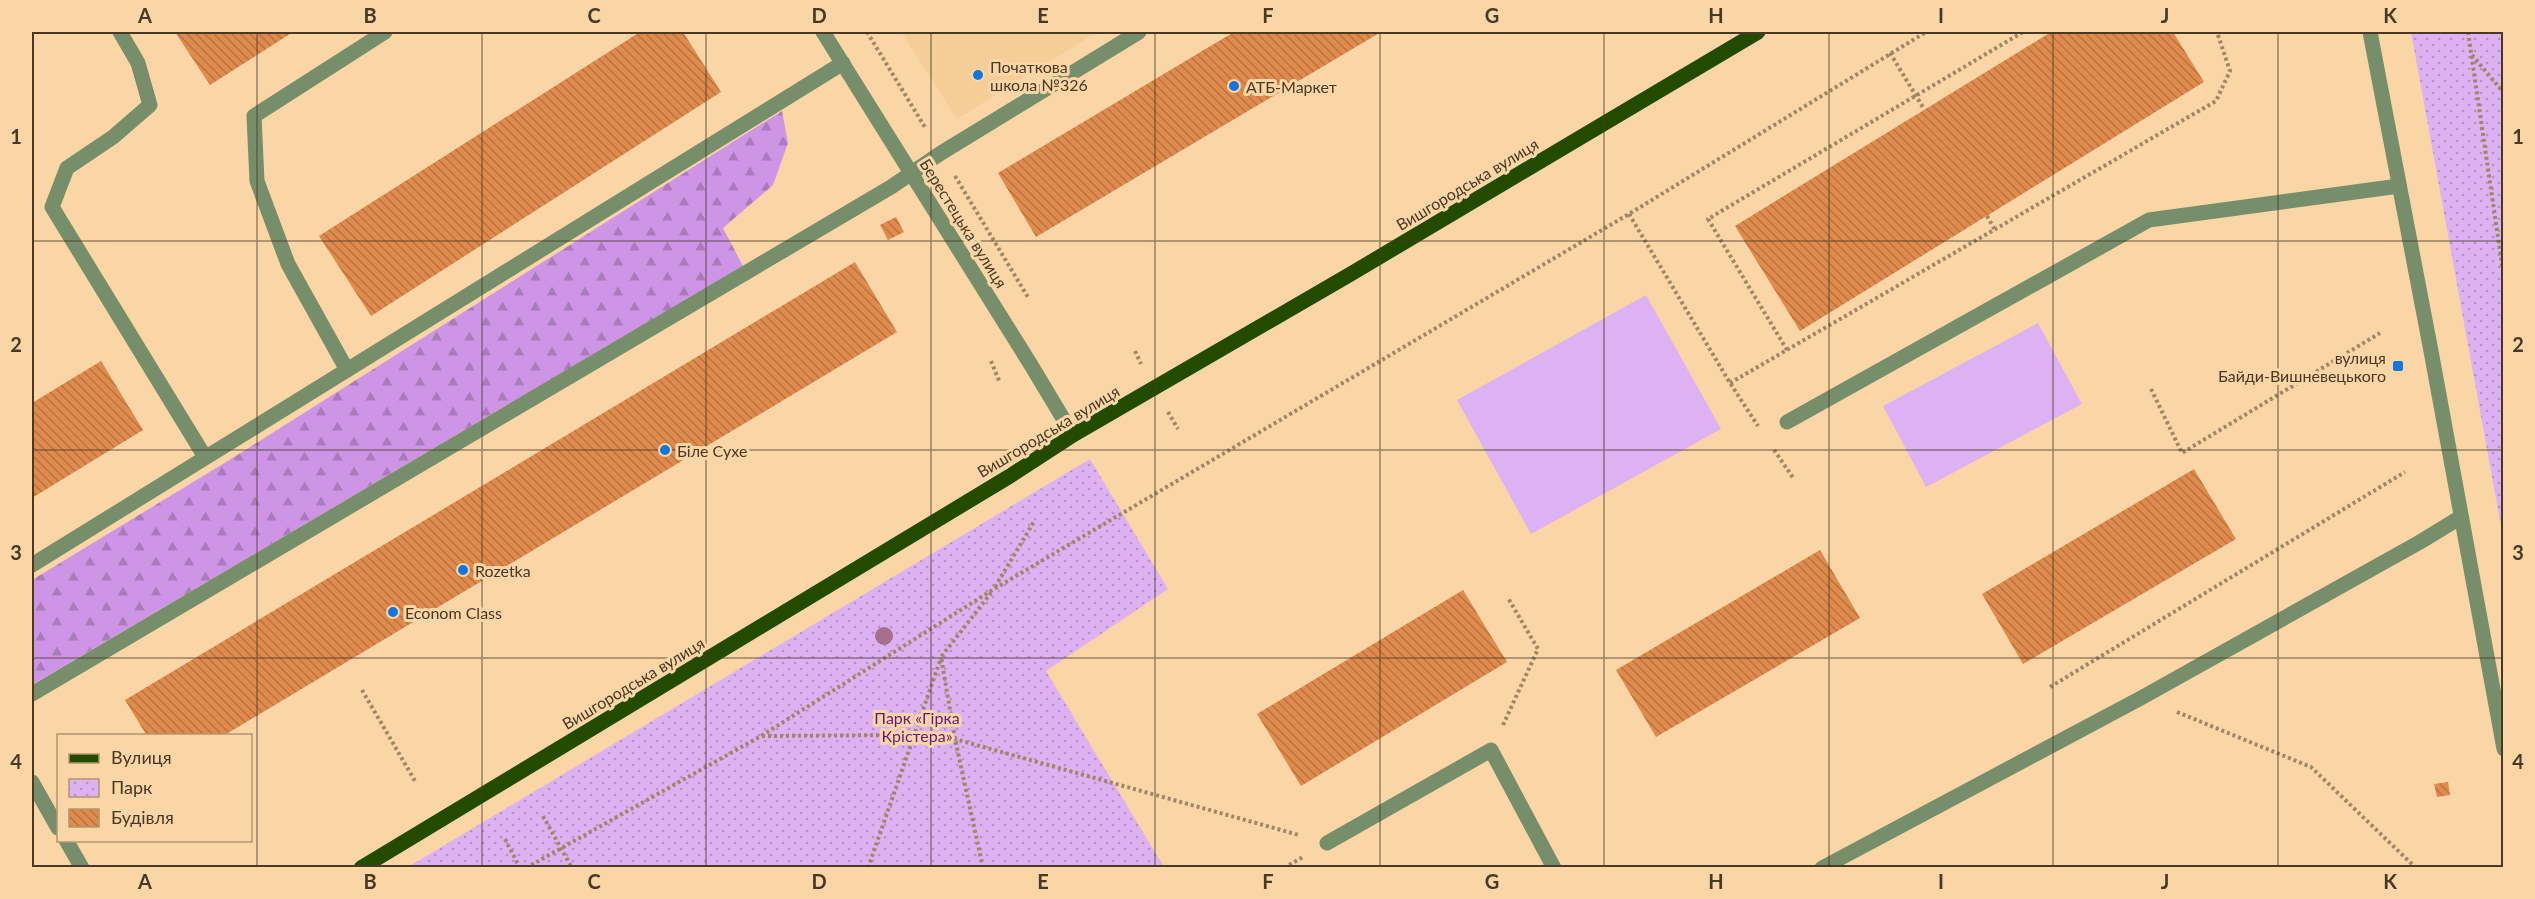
<svg xmlns="http://www.w3.org/2000/svg" width="2535" height="899" font-family="Lato,sans-serif">
<defs>
<pattern id="forest-firs" width="22" height="20" patternUnits="userSpaceOnUse" patternTransform="scale(1.5)"><rect width="22" height="20" fill="#ce95e7"/><path d="M5 1l3.5 6h-7zM16 11l3.5 6h-7z" fill="#a97bbb"/></pattern>
<pattern id="park-dots" width="8" height="8" patternUnits="userSpaceOnUse" patternTransform="scale(1.5)"><rect width="8" height="8" fill="#deb2f2"/><path d="M2 2h.1M6 6h.1" fill="none" stroke="#b692c4" stroke-width="1.8" stroke-linecap="round"/></pattern>
<pattern id="building-back-hatch" width="6" height="6" patternUnits="userSpaceOnUse" patternTransform="scale(1.5)"><rect width="6" height="6" fill="#e08b4d"/><path d="M-1 5l2 2M0 0l6 6M5-1l2 2" fill="none" stroke="#b77340"/></pattern>
</defs>
<rect width="100%" height="100%" fill="#fad6a6"/>
<path fill="#f5cd96" d="M901,32H1097L957,119Z"/>
<path fill="url(#forest-firs)" d="M782,111L788,143L773,185L723,228L743,266L32,685V580L231,459Z"/>
<g fill="url(#park-dots)">
<path d="M2411,32H2503V537Z"/>
<path d="M1090,459L1168,589L1046,671L1164,867H408Z"/>
</g>
<g fill="#deb2f2">
<path d="M1646,295L1721,429L1531,534L1457,400Z"/>
<path d="M2038,323L2082,404L1926,487L1883,406Z"/>
</g>
<g fill="url(#building-back-hatch)">
<path d="M175,32H293L210,85Z"/>
<path d="M640,32H683L721,92L371,316L319,236Z"/>
<path d="M1234,32H1381L1036,237L998,173Z"/>
<path d="M2051,32H2173L2204,82L1800,331L1735,226Z"/>
<path d="M896,217L904,232L888,240L880,225Z"/>
<path d="M855,262L897,332L223,736H147L125,700Z"/>
<path d="M101,361L143,430L32,498V403Z"/>
<path d="M2194,469L2236,539L2023,664L1982,594Z"/>
<path d="M1820,550L1860,618L1656,737L1616,670Z"/>
<path d="M1463,590L1507,662L1301,786L1257,714Z"/>
<path d="M2448,782L2450,795L2437,797L2434,784Z"/>
</g>
<g fill="none" stroke-linecap="round" stroke-linejoin="round">
<g stroke="#9f8665" stroke-width="4" stroke-dasharray="3 3" stroke-linecap="butt">
<path d="M867,32L926,129"/>
<path d="M2468,32L2504,278"/>
<path d="M1890,53L1924,109"/>
<path d="M2472,55L2504,93"/>
<path d="M955,176L1029,299"/>
<path d="M1629,214L1730,383L1758,426"/>
<path d="M1987,216L1995,230"/>
<path d="M1787,350L1708,219L2023,32"/>
<path d="M1135,351L1141,364"/>
<path d="M991,361L1000,383"/>
<path d="M1730,383L2216,101L2230,71L2217,32"/>
<path d="M2151,389L2182,453L2380,333"/>
<path d="M1168,412L1178,429"/>
<path d="M1774,450L1794,479"/>
<path d="M995,587L1035,520"/>
<path d="M2050,687L2405,472"/>
<path d="M362,690L415,781"/>
<path d="M2177,712L2311,767L2416,868"/>
<path d="M1503,725L1538,649L1508,598"/>
<path d="M762,736L914,735L955,739L1299,835"/>
<path d="M543,816L572,868"/>
<path d="M505,839L520,868"/>
<path d="M526,868L761,736L994,589L1629,214L1926,32"/>
<path d="M868,868L941,658"/>
<path d="M983,868L955,739L941,657L991,593"/>
<path d="M1284,868L1303,857"/>
</g>
<g stroke="#768e6a" stroke-width="15">
<path d="M120,32L138,63L150,105L113,137L67,168L52,207L205,457"/>
<path d="M823,32L1031,365L1073,435"/>
<path d="M2370,32L2431,351L2504,749"/>
<path d="M347,370L288,264L257,181L254,116L385,32"/>
<path d="M1787,422L2149,220L2399,186"/>
<path d="M32,565L843,63"/>
<path d="M32,694L891,187L941,153L1139,32"/>
<path d="M32,782L58,828"/>
<path d="M66,840L82,868"/>
<path d="M1327,843L1491,750L1554,868"/>
<path d="M1822,868L2141,698L2420,542L2461,517"/>
</g>
<path stroke="#234b00" stroke-width="15" d="M361,868L1010,476L1073,435L1349,275L1758,32"/>
</g>
<circle fill="#a66f8f" cx="884" cy="636" r="9"/>
<path fill="none" stroke="#473925" stroke-width="1.5" stroke-opacity="0.55" d="M257,32V868M482,32V868M706,32V868M931,32V868M1155,32V868M1380,32V868M1604,32V868M1829,32V868M2053,32V868M2278,32V868M32,241H2504M32,450H2504M32,658H2504"/>
<g fill="#1276df" stroke="#fad6a6" stroke-width="2">
<circle cx="978" cy="75" r="6"/>
<circle cx="1234" cy="86" r="6"/>
<rect x="2392" y="360" width="12" height="12" rx="3"/>
<circle cx="665" cy="450" r="6"/>
<circle cx="463" cy="570" r="6"/>
<circle cx="393" cy="612" r="6"/>
</g>
<g text-anchor="middle" dominant-baseline="central" stroke-width="6" stroke-linejoin="round" paint-order="stroke">
<g font-size="16" fill="#473925" stroke="#fad6a6" text-anchor="start">
<text x="990" y="66">Початкова<tspan x="990" dy="18">школа №326</tspan></text>
<text x="1246" y="86">АТБ-Маркет</text>
<text x="2386" y="357" text-anchor="end">вулиця<tspan x="2386" dy="18">Байди-Вишневецького</tspan></text>
<text x="677" y="450">Біле Сухе</text>
<text x="475" y="570">Rozetka</text>
<text x="405" y="612">Econom Class</text>
</g>
<g font-size="16" fill="#473925" stroke="#fad6a6">
<text transform="translate(1467 184) rotate(-31)">Вишгородська вулиця</text>
<text transform="translate(964 223) rotate(58)">Берестецька вулиця</text>
<text transform="translate(1048 431) rotate(-31)">Вишгородська вулиця</text>
<text transform="translate(633 683) rotate(-31)">Вишгородська вулиця</text>
</g>
<g font-size="16" fill="#621b7c" stroke="#fad6a6">
<text x="917" y="717">Парк «Гірка<tspan x="917" dy="18">Крістера»</tspan></text>
</g>
</g>
<rect width="2535" height="899" fill="none" stroke="#fad6a6" stroke-width="66"/>
<rect x="57" y="734" width="195" height="108" fill="#fad6a6" stroke="#b29772" stroke-width="1.5"/>
<rect x="69" y="754" width="30" height="9" fill="#234b00" stroke="#b29772" stroke-width="1.5"/>
<text x="111" y="764" font-size="18" fill="#473925">Вулиця</text>
<rect x="69" y="779" width="30" height="18" fill="url(#park-dots)" stroke="#b29772" stroke-width="1.5"/>
<text x="111" y="794" font-size="18" fill="#473925">Парк</text>
<rect x="69" y="809" width="30" height="18" fill="url(#building-back-hatch)" stroke="#b29772" stroke-width="1.5"/>
<text x="111" y="824" font-size="18" fill="#473925">Будівля</text>
<rect x="33" y="33" width="2469" height="833" fill="none" stroke="#473925" stroke-width="2"/>
<g font-size="20" text-anchor="middle" font-weight="bold" fill="#473925">
<text x="145" y="23">A</text>
<text x="370" y="23">B</text>
<text x="594" y="23">C</text>
<text x="819" y="23">D</text>
<text x="1043" y="23">E</text>
<text x="1268" y="23">F</text>
<text x="1492" y="23">G</text>
<text x="1716" y="23">H</text>
<text x="1941" y="23">I</text>
<text x="2165" y="23">J</text>
<text x="2390" y="23">K</text>
<text x="16" y="144">1</text>
<text x="2518" y="144">1</text>
<text x="16" y="352">2</text>
<text x="2518" y="352">2</text>
<text x="16" y="560">3</text>
<text x="2518" y="560">3</text>
<text x="16" y="769">4</text>
<text x="2518" y="769">4</text>
<text x="145" y="889">A</text>
<text x="370" y="889">B</text>
<text x="594" y="889">C</text>
<text x="819" y="889">D</text>
<text x="1043" y="889">E</text>
<text x="1268" y="889">F</text>
<text x="1492" y="889">G</text>
<text x="1716" y="889">H</text>
<text x="1941" y="889">I</text>
<text x="2165" y="889">J</text>
<text x="2390" y="889">K</text>
</g>
</svg>
